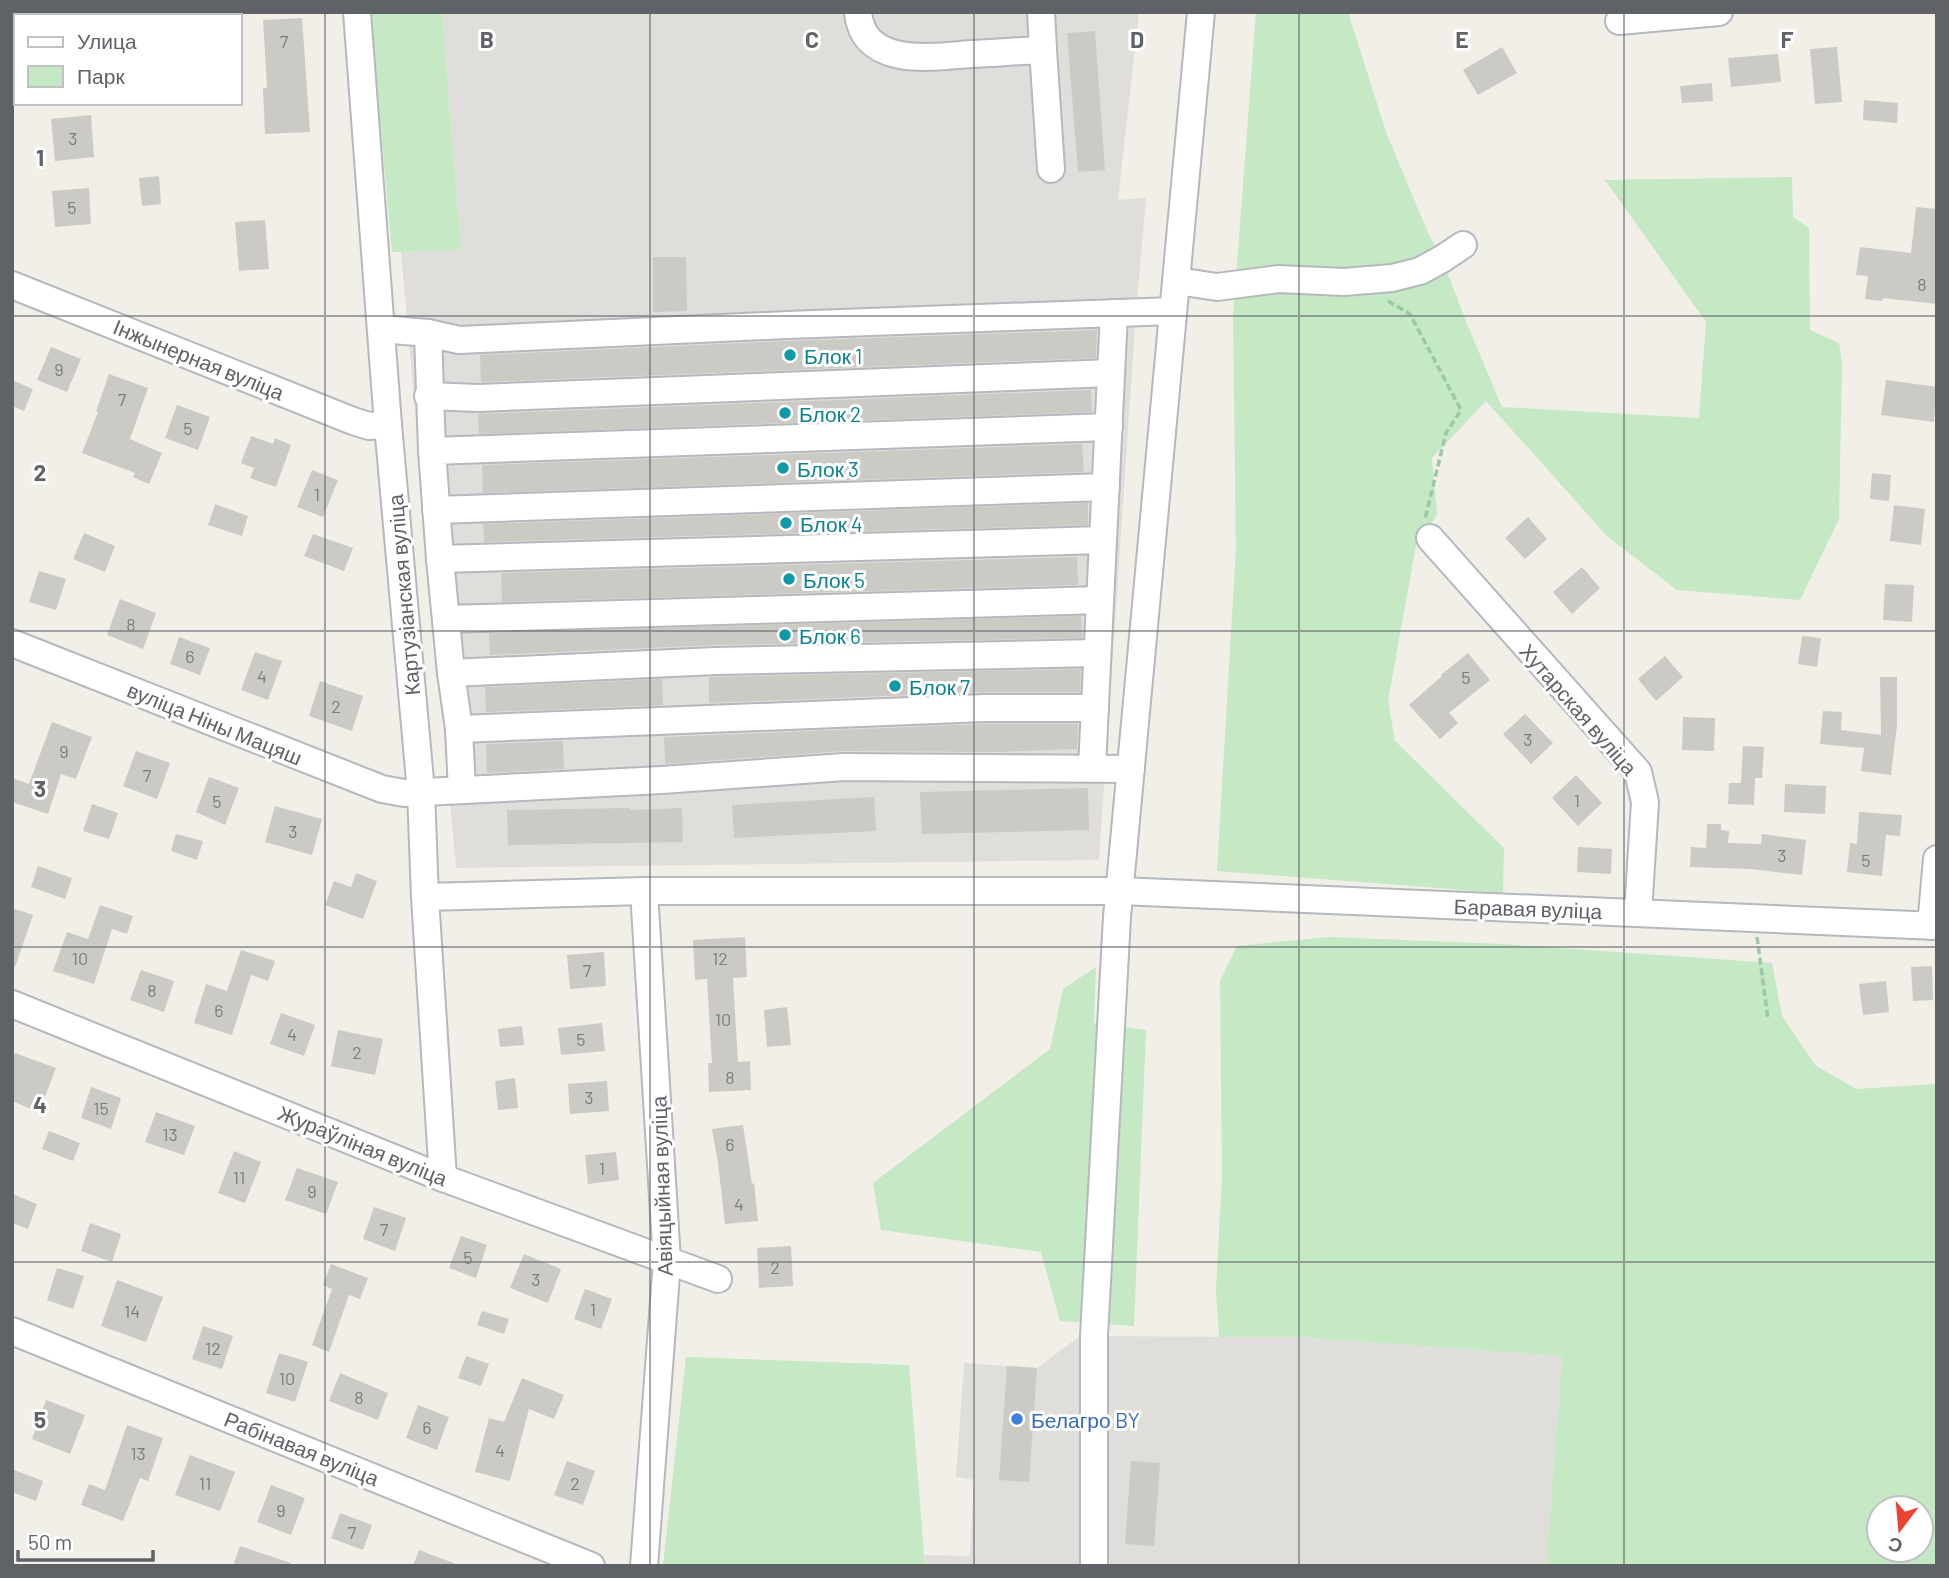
<svg xmlns="http://www.w3.org/2000/svg" width="1949" height="1578" font-family="Barlow,sans-serif">
<rect width="100%" height="100%" fill="#f1efe8"/>
<g fill="#e0deda">
<path d="M442,12H1139L1118,200L1146,198L1136,312L1099,860L456,868L401,252L461,249Z"/>
<path d="M1080,1336L1298,1337L1562,1356L1546,1566H925V1555L970,1556L974,1480L956,1477L964,1363L1037,1368Z"/>
</g>
<g fill="#c5e8c5" fill-rule="evenodd">
<path d="M370,12H442L461,250L392,252Z"/>
<path d="M1256,12H1348L1386,132L1428,233L1442,259L1467,324L1502,407L1699,418L1706,322L1605,180L1792,177L1793,217L1809,228L1810,330L1839,343L1842,364L1839,519L1800,600L1677,590L1608,537L1486,401L1432,458L1437,515L1416,545L1388,701L1395,741L1504,848L1503,893L1217,871L1236,548L1233,318Z"/>
<path d="M1329,937L1501,944L1772,963L1782,1016L1815,1065L1856,1089L1937,1084V1566H1546L1562,1356L1298,1337H1219L1216,1291L1222,1178L1220,981L1237,946ZM1921,1508V1550H1879V1508Z"/>
<path d="M1096,967L1094,1023L1146,1030L1134,1326L1060,1321L1041,1252L881,1230L873,1183L1050,1049L1063,989Z"/>
<path d="M686,1357L909,1365L925,1566H663Z"/>
</g>
<g fill="#cccac5">
<path d="M302,18L310,132L265,134L263,88H267L263,20Z"/>
<path d="M1095,31L1105,170L1078,172L1067,33Z"/>
<path d="M1502,47L1517,73L1478,95L1463,70Z"/>
<path d="M1837,47L1842,102L1815,104L1810,49Z"/>
<path d="M1778,54L1781,82L1731,87L1728,58Z"/>
<path d="M1712,83L1713,101L1682,103L1680,86Z"/>
<path d="M1864,100L1898,103L1897,123L1863,120Z"/>
<path d="M91,115L94,157L55,161L51,119Z"/>
<path d="M159,176L161,204L142,206L139,178Z"/>
<path d="M89,188L91,224L55,227L52,191Z"/>
<path d="M1916,207L1937,209V304L1883,298L1882,301L1865,299L1868,276L1856,275L1860,247L1911,253Z"/>
<path d="M265,220L269,269L239,271L235,222Z"/>
<path d="M653,257H686L687,311L653,312Z"/>
<path d="M1097,330L1096,358L481,382L480,355L788,341Z"/>
<path d="M51,347L81,359L67,392L37,380Z"/>
<path d="M109,374L148,388L130,439L162,453L149,484L133,477L135,473L82,453L98,412L96,411Z"/>
<path d="M12,380L33,389L24,411L12,406Z"/>
<path d="M1886,380L1937,387L1934,422L1881,415Z"/>
<path d="M1091,390L1092,412L479,434L478,414Z"/>
<path d="M177,405L210,417L198,450L165,438Z"/>
<path d="M251,436L273,444L275,438L291,445L276,487L250,478L254,468L241,463Z"/>
<path d="M1082,444L1084,472L483,493L482,465Z"/>
<path d="M312,470L338,480L323,517L297,507Z"/>
<path d="M1872,473L1891,475L1889,501L1870,499Z"/>
<path d="M1088,503V525L484,542L483,524Z"/>
<path d="M215,504L248,516L242,536L208,525Z"/>
<path d="M1894,505L1925,509L1921,545L1890,541Z"/>
<path d="M1528,517L1547,539L1525,559L1505,538Z"/>
<path d="M84,533L115,546L105,572L73,559Z"/>
<path d="M313,534L353,548L344,571L304,556Z"/>
<path d="M1077,557L1078,585L502,602L501,573Z"/>
<path d="M1582,567L1600,588L1572,614L1553,592Z"/>
<path d="M39,571L66,579L56,610L29,602Z"/>
<path d="M1885,584L1914,585L1912,622L1883,620Z"/>
<path d="M120,599L156,613L143,649L107,635Z"/>
<path d="M1081,616L1082,638L715,645L490,655L489,633Z"/>
<path d="M1802,636L1821,638L1817,667L1798,664Z"/>
<path d="M179,637L210,648L200,675L170,664Z"/>
<path d="M255,652L282,661L268,700L241,690Z"/>
<path d="M1468,653L1490,680L1449,713L1458,723L1440,739L1409,705L1442,676L1441,675Z"/>
<path d="M1665,656L1683,677L1656,701L1638,679Z"/>
<path d="M1081,669L1080,692H985L709,703V677Z"/>
<path d="M1880,677H1897V725L1891,775L1861,771L1864,748L1820,744L1823,711L1842,712L1841,730L1881,735Z"/>
<path d="M662,679L663,705L486,712L485,687Z"/>
<path d="M320,681L363,696L352,731L309,716Z"/>
<path d="M1525,714L1553,743L1531,764L1503,734Z"/>
<path d="M1683,717L1715,718L1714,751L1682,750Z"/>
<path d="M52,722L92,737L76,779L61,774L48,814L12,802V778L29,784Z"/>
<path d="M985,724H1078L1077,749L997,752L843,751L665,764L664,737Z"/>
<path d="M563,741L564,769L487,773L486,744Z"/>
<path d="M1743,746L1764,747L1762,778H1755L1754,805L1728,804L1729,783H1741Z"/>
<path d="M136,751L170,763L157,799L123,786Z"/>
<path d="M1576,775L1602,803L1578,826L1552,798Z"/>
<path d="M209,777L239,788L225,825L196,812Z"/>
<path d="M1785,784L1826,786L1825,814L1784,812Z"/>
<path d="M1088,788L1089,830L922,834L920,792Z"/>
<path d="M874,797L876,831L734,838L732,805Z"/>
<path d="M92,804L118,813L109,839L83,831Z"/>
<path d="M275,806L322,819L312,855L265,842Z"/>
<path d="M629,808V810L682,808L683,842L508,845L507,810Z"/>
<path d="M1859,812L1902,815L1900,836L1886,835L1882,876L1847,872L1850,843L1857,844Z"/>
<path d="M1707,824H1721V830L1729,831L1728,843L1761,844L1762,834L1806,840L1802,875L1750,869L1690,867L1691,847L1706,848Z"/>
<path d="M176,834L203,841L197,860L171,851Z"/>
<path d="M1578,847L1612,849L1611,874L1577,872Z"/>
<path d="M38,866L72,878L65,899L31,887Z"/>
<path d="M356,873L377,881L363,919L325,905L334,881L351,887Z"/>
<path d="M100,905L133,916L127,934L112,929L94,984L53,971L67,932L88,939Z"/>
<path d="M12,908L33,915L15,967H12Z"/>
<path d="M745,937L747,977L733,978L738,1062L750,1061L751,1090L709,1092L708,1063H712L707,979L695,980L693,940Z"/>
<path d="M241,950L275,961L268,981L251,975L232,1035L194,1023L206,984L227,991Z"/>
<path d="M604,952L606,986L570,989L567,955Z"/>
<path d="M1932,966L1933,1000L1913,1001L1911,967Z"/>
<path d="M141,970L174,981L164,1012L130,1000Z"/>
<path d="M1886,981L1889,1012L1863,1015L1859,984Z"/>
<path d="M787,1007L791,1045L767,1047L764,1010Z"/>
<path d="M281,1013L315,1025L304,1056L270,1044Z"/>
<path d="M602,1023L605,1051L561,1055L558,1028Z"/>
<path d="M522,1026L524,1045L500,1047L498,1029Z"/>
<path d="M338,1030L383,1039L375,1075L331,1066Z"/>
<path d="M15,1053L56,1068L39,1112L12,1101V1061Z"/>
<path d="M515,1078L518,1108L498,1110L495,1081Z"/>
<path d="M607,1081L609,1111L570,1114L568,1084Z"/>
<path d="M91,1087L121,1098L111,1129L81,1118Z"/>
<path d="M156,1112L195,1126L184,1155L145,1142Z"/>
<path d="M743,1125L752,1184L754,1183L758,1221L725,1224L718,1163L712,1129Z"/>
<path d="M49,1131L80,1143L73,1161L42,1149Z"/>
<path d="M234,1151L261,1162L245,1203L218,1193Z"/>
<path d="M616,1152L619,1180L588,1184L585,1155Z"/>
<path d="M297,1168L338,1182L326,1214L285,1200Z"/>
<path d="M12,1194L37,1204L28,1229L12,1223Z"/>
<path d="M374,1207L406,1218L395,1251L363,1239Z"/>
<path d="M90,1223L121,1234L112,1262L81,1251Z"/>
<path d="M461,1236L487,1245L476,1278L449,1268Z"/>
<path d="M791,1246L793,1286L759,1288L757,1248Z"/>
<path d="M524,1254L561,1269L548,1303L510,1288Z"/>
<path d="M331,1264L368,1278L360,1299L349,1295L329,1352L312,1345L332,1289L323,1285Z"/>
<path d="M57,1268L84,1276L73,1309L47,1300Z"/>
<path d="M117,1280L163,1297L146,1342L101,1326Z"/>
<path d="M585,1289L612,1299L601,1329L574,1319Z"/>
<path d="M482,1311L509,1319L504,1334L477,1325Z"/>
<path d="M203,1326L233,1336L222,1369L192,1359Z"/>
<path d="M279,1353L308,1362L295,1402L266,1393Z"/>
<path d="M466,1356L489,1364L481,1386L458,1378Z"/>
<path d="M1007,1366L1037,1368L1029,1482L999,1480Z"/>
<path d="M340,1373L388,1393L378,1420L329,1401Z"/>
<path d="M522,1378L564,1395L554,1419L529,1409L510,1481L475,1472L489,1418L504,1422Z"/>
<path d="M46,1400L85,1415L70,1454L32,1439Z"/>
<path d="M418,1405L449,1417L437,1450L406,1438Z"/>
<path d="M127,1425L163,1438L148,1481L140,1478L123,1521L81,1505L89,1484L105,1490Z"/>
<path d="M190,1455L235,1472L220,1511L175,1495Z"/>
<path d="M567,1461L595,1471L583,1505L554,1495Z"/>
<path d="M1131,1461L1160,1463L1154,1546L1125,1544Z"/>
<path d="M12,1469L43,1481L36,1501L12,1492Z"/>
<path d="M271,1485L305,1498L291,1535L257,1522Z"/>
<path d="M340,1513L372,1525L363,1550L331,1538Z"/>
<path d="M240,1546L291,1563V1566H233Z"/>
<path d="M419,1550L456,1564V1566H413Z"/>
</g>
<g fill="none" stroke-linecap="round" stroke-linejoin="round">
<defs>
<g id="minor">
<path d="M357,12L388,425L421,792L425,897L443,1178"/>
<path d="M858,12C863,68 932,57 971,54C995,53 1019,51 1043,50L1051,169"/>
<path d="M1041,12L1043,50"/>
<path d="M1619,21L1719,12"/>
<path d="M1177,281L1217,287L1278,279L1344,282L1392,278L1420,271L1442,259L1463,245"/>
<path d="M12,285L353,421L369,426L388,425"/>
<path d="M381,329L428,333L459,340L787,325L1173,311"/>
<path d="M428,333L432,451"/>
<path d="M428,396L478,398L1111,373"/>
<path d="M436,510L1106,487"/>
<path d="M1430,538L1638,772L1645,802L1638,913"/>
<path d="M440,559L1103,540"/>
<path d="M446,619C664,612 882,607 1100,600"/>
<path d="M12,643L382,789L404,793L662,780L844,767L1131,769"/>
<path d="M451,673L716,661L1097,653"/>
<path d="M459,729L985,708H1095"/>
<path d="M1092,768L1114,313"/>
<path d="M462,790L459,729L451,673L440,559L432,451L1109,427"/>
<path d="M425,897L644,891H1120L1937,926"/>
<path d="M1931,926L1937,859"/>
<path d="M12,1004L443,1178L718,1279"/>
<path d="M12,1331L591,1566"/>
<path d="M644,1566L667,1261L644,891"/>
<path d="M1094,1566V1336L1117,917L1201,12"/>
</g>
</defs>
<use href="#minor" stroke="#b5b8bc" stroke-width="30"/>
<g stroke="#9cc7a9" stroke-width="3.5" stroke-dasharray="7 3.5" stroke-linecap="butt">
<path d="M1388,301L1410,314L1461,410L1446,433L1425,519"/>
<path d="M1757,937L1768,1019"/>
</g>
<use href="#minor" stroke="#fff" stroke-width="26"/>
</g>
<path fill="none" stroke="#5f6368" stroke-width="2" stroke-opacity="0.55" d="M325,12V1566M650,12V1566M974,12V1566M1299,12V1566M1624,12V1566M12,316H1937M12,631H1937M12,947H1937M12,1262H1937"/>
<g fill="#0f9aa8" stroke="#fff" stroke-width="2.5">
<circle cx="790" cy="355" r="7"/>
<circle cx="785" cy="413" r="7"/>
<circle cx="783" cy="468" r="7"/>
<circle cx="786" cy="523" r="7"/>
<circle cx="789" cy="579" r="7"/>
<circle cx="785" cy="635" r="7"/>
<circle cx="895" cy="686" r="7"/>
</g>
<circle fill="#3f7fe0" stroke="#fff" stroke-width="2.5" cx="1017" cy="1419" r="7"/>
<g text-anchor="middle" dominant-baseline="central" stroke-width="6" stroke-linejoin="round" paint-order="stroke">
<g font-size="18" fill="#7a7d7f">
<text x="284" y="41">7</text>
<text x="73" y="138">3</text>
<text x="72" y="207">5</text>
<text x="1922" y="284">8</text>
<text x="59" y="369">9</text>
<text x="122" y="399">7</text>
<text x="188" y="428">5</text>
<text x="317" y="494">1</text>
<text x="131" y="624">8</text>
<text x="190" y="656">6</text>
<text x="262" y="676">4</text>
<text x="1466" y="677">5</text>
<text x="336" y="706">2</text>
<text x="1528" y="739">3</text>
<text x="64" y="751">9</text>
<text x="147" y="775">7</text>
<text x="1577" y="800">1</text>
<text x="217" y="801">5</text>
<text x="293" y="831">3</text>
<text x="1782" y="855">3</text>
<text x="1866" y="860">5</text>
<text x="80" y="958">10</text>
<text x="720" y="958">12</text>
<text x="587" y="970">7</text>
<text x="152" y="990">8</text>
<text x="219" y="1010">6</text>
<text x="723" y="1019">10</text>
<text x="292" y="1034">4</text>
<text x="581" y="1039">5</text>
<text x="357" y="1052">2</text>
<text x="730" y="1077">8</text>
<text x="589" y="1097">3</text>
<text x="101" y="1108">15</text>
<text x="170" y="1134">13</text>
<text x="730" y="1144">6</text>
<text x="602" y="1168">1</text>
<text x="239" y="1177">11</text>
<text x="312" y="1191">9</text>
<text x="739" y="1204">4</text>
<text x="384" y="1229">7</text>
<text x="468" y="1257">5</text>
<text x="775" y="1267">2</text>
<text x="536" y="1279">3</text>
<text x="593" y="1309">1</text>
<text x="132" y="1311">14</text>
<text x="213" y="1348">12</text>
<text x="287" y="1378">10</text>
<text x="359" y="1397">8</text>
<text x="427" y="1427">6</text>
<text x="500" y="1450">4</text>
<text x="138" y="1453">13</text>
<text x="205" y="1483">11</text>
<text x="575" y="1483">2</text>
<text x="281" y="1510">9</text>
<text x="352" y="1532">7</text>
</g>
<g font-size="21" fill="#0d838f" stroke="#fff" text-anchor="start">
<text x="804" y="355">Блок 1</text>
<text x="799" y="413">Блок 2</text>
<text x="797" y="468">Блок 3</text>
<text x="800" y="523">Блок 4</text>
<text x="803" y="579">Блок 5</text>
<text x="799" y="635">Блок 6</text>
<text x="909" y="686">Блок 7</text>
</g>
<g font-size="21" fill="#5f6368" stroke="#fff">
<text transform="translate(199 359) rotate(22)">Інжынерная вуліца</text>
<text transform="translate(403 595) rotate(-95)">Картузіанская вуліца</text>
<text transform="translate(1579 709) rotate(49)">Хутарская вуліца</text>
<text transform="translate(215 723) rotate(22)">вуліца Ніны Мацяш</text>
<text transform="translate(1528 908) rotate(2)">Баравая вуліца</text>
<text transform="translate(363 1145) rotate(22)">Жураўліная вуліца</text>
<text transform="translate(661 1186) rotate(-92)">Авіяцыйная вуліца</text>
<text transform="translate(302 1448) rotate(22)">Рабінавая вуліца</text>
</g>
<g font-size="21" fill="#366cbe" stroke="#fff" text-anchor="start">
<text x="1031" y="1419">Белагро BY</text>
</g>
</g>
<g font-size="23" text-anchor="middle" font-weight="bold" fill="#5f6368" stroke="#fff" stroke-width="6" stroke-linejoin="round" paint-order="stroke">
<text x="487" y="48">B</text>
<text x="812" y="48">C</text>
<text x="1137" y="48">D</text>
<text x="1462" y="48">E</text>
<text x="1787" y="48">F</text>
<text x="40" y="166">1</text>
<text x="40" y="481">2</text>
<text x="40" y="797">3</text>
<text x="40" y="1113">4</text>
<text x="40" y="1428">5</text>
</g>
<rect width="1949" height="1578" fill="none" stroke="#5f6368" stroke-width="28"/>
<rect x="14" y="14" width="228" height="91" fill="#ffffff" stroke="#bfc1c3" stroke-width="2"/>
<rect x="28" y="37" width="35" height="10" fill="#ffffff" stroke="#bfc1c3" stroke-width="2"/>
<text x="77" y="49" font-size="21" fill="#5f6368">Улица</text>
<rect x="28" y="66" width="35" height="21" fill="#c5e8c5" stroke="#bfc1c3" stroke-width="2"/>
<text x="77" y="84" font-size="21" fill="#5f6368">Парк</text>
<g transform="translate(1900 1529) rotate(196)"><circle r="33" fill="#ffffff" stroke="#bfc1c3" stroke-width="2"/>
<path d="M0-5L12 26L0 18L-12 26Z" fill="#ea4335"/>
<text y="-10" font-size="19" font-weight="bold" text-anchor="middle" fill="#5f6368">С</text>
</g>
<path d="M18 1550v10h135v-10" fill="none" stroke="#5f6368" stroke-width="3.5"/>
<text x="28" y="1550" font-size="21" fill="#5f6368" stroke="#ffffff" stroke-width="5" paint-order="stroke">50 m</text>
</svg>
